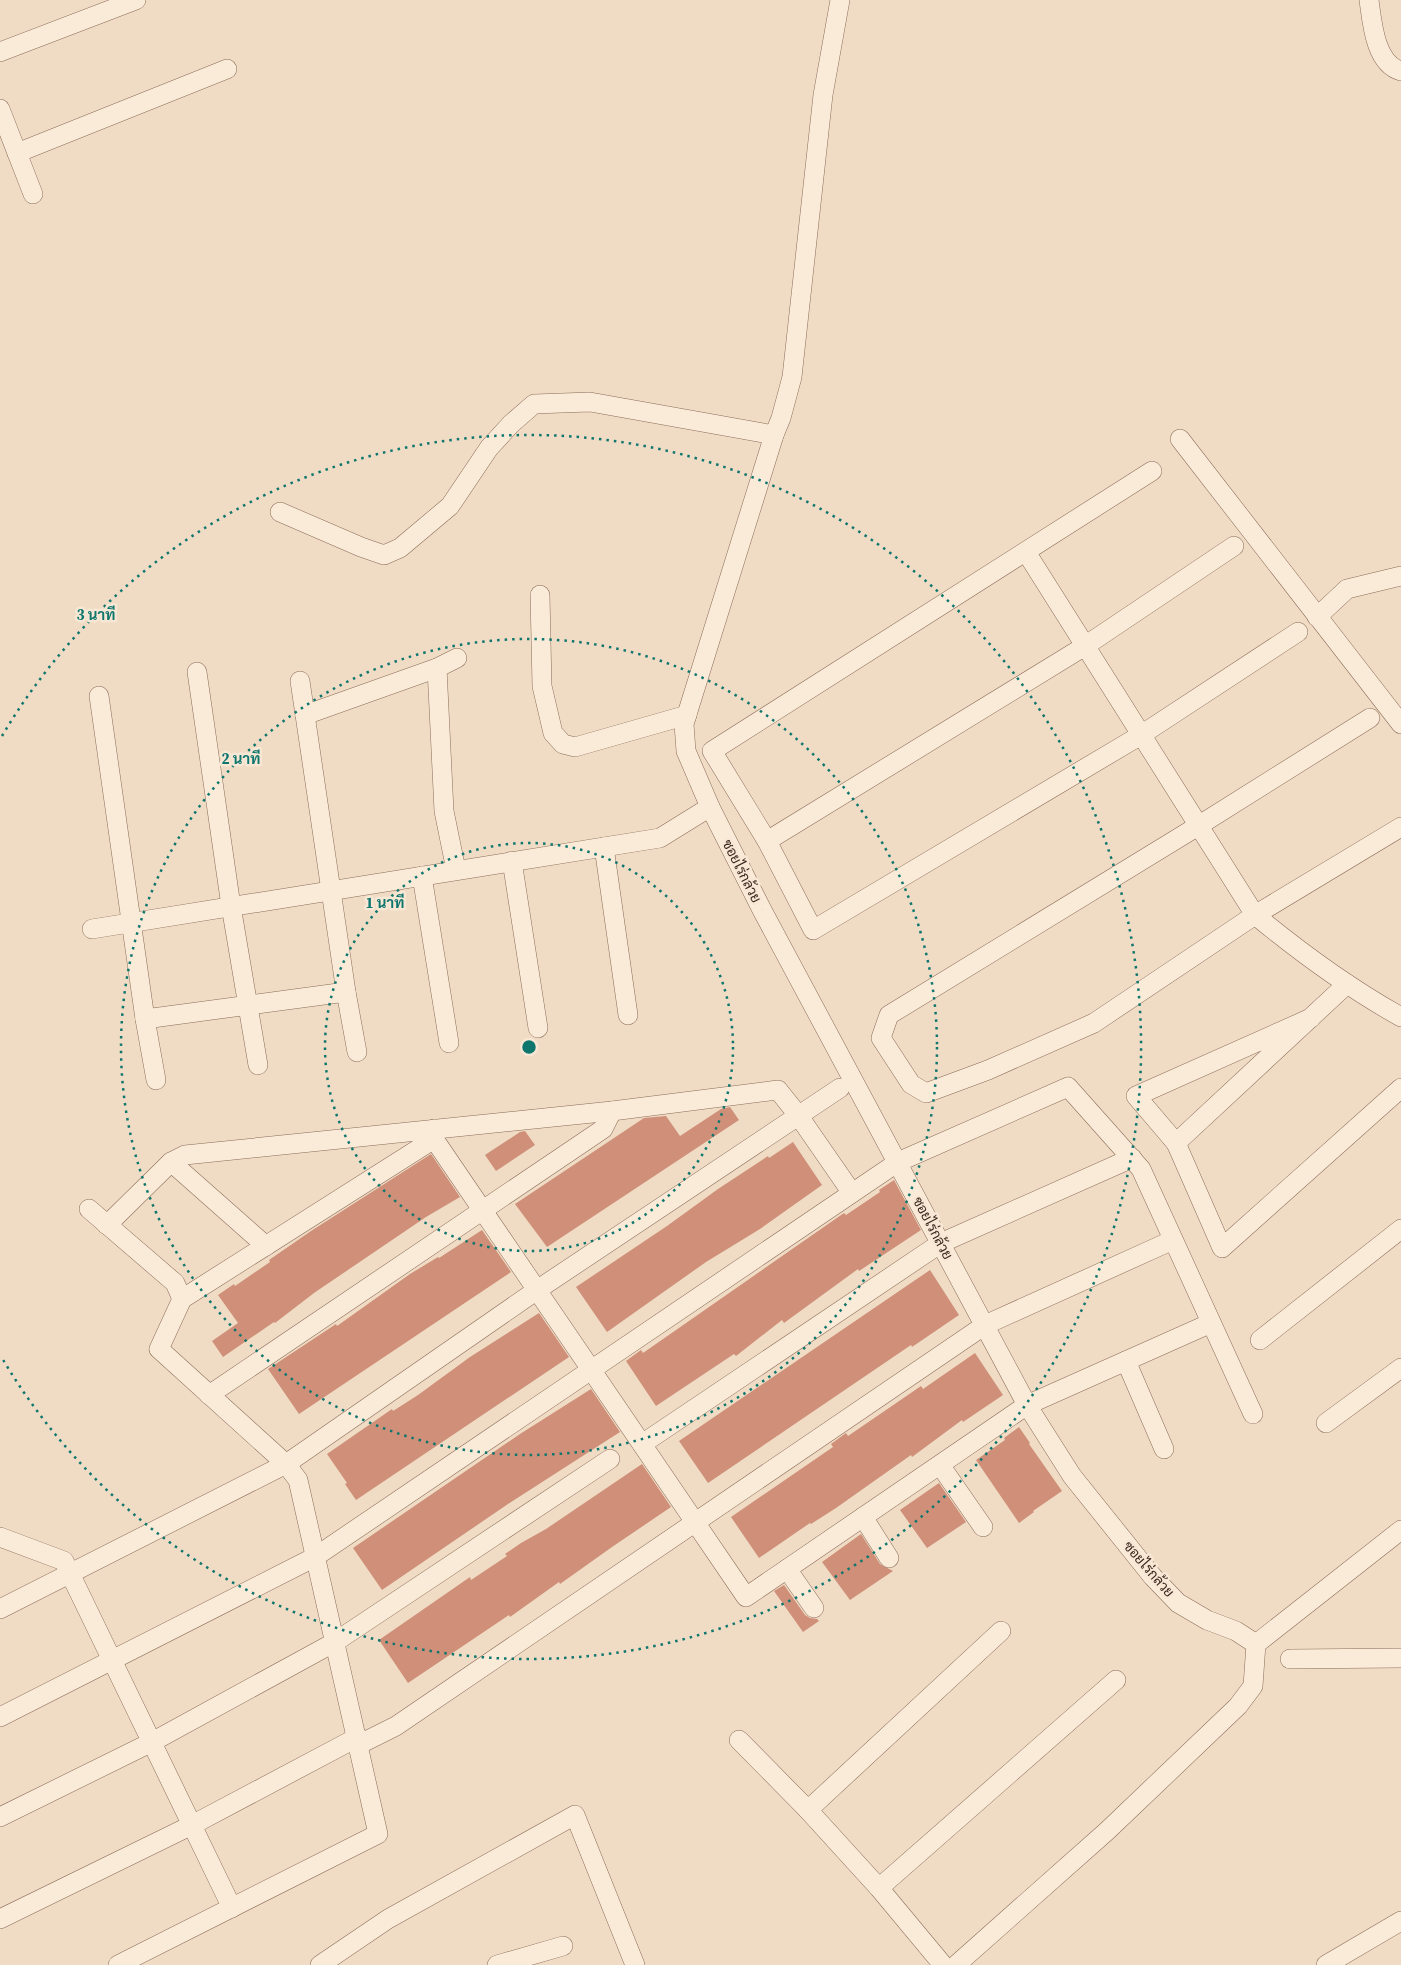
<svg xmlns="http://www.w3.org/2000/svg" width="1401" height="1965" font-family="'Source Serif 4',Sarabun,serif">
<rect width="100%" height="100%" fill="#f0dcc4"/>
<g fill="#cf8f79">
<path d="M730,1107L739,1120L547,1247L515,1204L644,1118L666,1116L680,1136L721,1109Z"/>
<path d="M525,1131L535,1145L496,1171L485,1155L520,1132Z"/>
<path d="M793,1142L822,1185L760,1229L706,1262L607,1332L576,1287L667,1226L718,1189L768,1156L769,1158Z"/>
<path d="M431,1154L460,1197L426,1217L314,1293L275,1323L274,1322L223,1357L212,1341L238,1323L218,1295L234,1284L235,1286L270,1262L269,1260L311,1231Z"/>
<path d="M894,1180L921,1230L859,1271L858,1269L784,1323L782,1320L736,1356L734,1354L656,1406L626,1361L641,1350L643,1353L844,1213L846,1215L880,1192L879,1190Z"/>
<path d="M482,1230L511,1272L299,1414L268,1369L336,1324L337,1326L410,1274L438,1257L439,1258Z"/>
<path d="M930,1270L959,1315L912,1347L911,1345L886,1362L708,1483L679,1441Z"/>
<path d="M539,1313L569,1357L356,1500L345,1484L347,1483L327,1454L392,1409L393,1411L418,1395L470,1357Z"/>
<path d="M975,1353L1003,1395L963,1422L962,1420L912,1457L911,1455L836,1508L811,1524L810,1523L759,1558L731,1517L833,1447L831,1444L846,1433L848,1436L921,1386L923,1389Z"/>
<path d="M591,1389L620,1432L508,1504L382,1590L353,1548L520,1434Z"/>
<path d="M1019,1427L1030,1443L1029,1444L1062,1491L1033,1511L1034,1512L1019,1523L976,1460L1005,1440L1004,1438Z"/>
<path d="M642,1464L671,1507L612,1547L560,1584L559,1582L510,1617L509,1615L408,1683L379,1640L470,1577L471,1580L507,1556L505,1554L521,1543L546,1529Z"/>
<path d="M939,1483L966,1522L927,1548L900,1510Z"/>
<path d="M861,1534L880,1564L893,1571L850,1600L822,1562Z"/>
<path d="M784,1585L805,1615L810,1618L817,1619L819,1621L803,1632L774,1591Z"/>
</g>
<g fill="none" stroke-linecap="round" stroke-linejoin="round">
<defs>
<g id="minor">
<path d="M840,0L823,95L792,377L781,418L774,435L684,724L686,751L710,807L762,910L1027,1405L1072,1476L1153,1577L1178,1603L1207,1620L1236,1631L1256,1644"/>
<path d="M1369,0C1372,22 1375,64 1401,71"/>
<path d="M0,52L136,0"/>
<path d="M0,109L33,194"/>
<path d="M17,153L227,69"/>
<path d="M1180,439L1401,724"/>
<path d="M1152,471L712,751L767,841L813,930L1141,735L1298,632"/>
<path d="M280,512L361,547L384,555L400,548L450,506L489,448L511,424L534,404L590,402L774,435"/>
<path d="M1026,552L1255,915C1301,953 1349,988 1401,1017"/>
<path d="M540,595L542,686L553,733L563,744L575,747L687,715"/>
<path d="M1317,617L1347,589L1401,576"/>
<path d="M437,668L444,811L456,870"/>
<path d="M197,672L231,906L258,1065"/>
<path d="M300,681L346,992L357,1052"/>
<path d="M99,696L145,1019L156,1080"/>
<path d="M305,715L437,668L457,658"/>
<path d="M1370,718L1198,826L889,1015L881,1038L911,1084L926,1093L988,1070L1094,1023L1255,915L1401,827"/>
<path d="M767,841L1085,646L1234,546"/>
<path d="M604,847L628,1015"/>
<path d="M512,861L538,1028"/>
<path d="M422,876L449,1043"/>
<path d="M92,929L660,838L710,807"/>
<path d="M1311,1018L1136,1096L1176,1143L1347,984"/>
<path d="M145,1019L346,992"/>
<path d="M434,1129V1139L746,1597L1027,1405L1211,1323"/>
<path d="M1176,1143L1222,1248L1401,1088"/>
<path d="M171,1162L266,1246"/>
<path d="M89,1209L175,1283L182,1299"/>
<path d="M107,1225L171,1162L185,1155L612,1111L778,1090L798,1115L852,1193"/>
<path d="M1260,1340L1401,1229"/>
<path d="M1126,1361L1164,1449"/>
<path d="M209,1395L603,1129L612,1111"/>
<path d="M1326,1423L1401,1368"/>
<path d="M642,1444L941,1243L1132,1158"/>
<path d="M940,1465L983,1527"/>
<path d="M863,1517L889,1558"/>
<path d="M0,1537L64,1561L232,1908"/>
<path d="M787,1569L814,1608"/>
<path d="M0,1609L286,1464L537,1290L840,1088"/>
<path d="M1290,1659L1401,1658"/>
<path d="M0,1717L315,1557L898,1162L1068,1087L1141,1169L1253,1414"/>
<path d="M739,1740L808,1810L879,1888L943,1965"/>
<path d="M358,1745L396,1726L985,1325L1173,1240"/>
<path d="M808,1810L1001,1631"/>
<path d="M0,1817L152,1742L335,1642L610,1459"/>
<path d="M879,1888L1116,1680"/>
<path d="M0,1919L192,1825L358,1737"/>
<path d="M118,1965L378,1834L298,1480L286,1464L159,1349L182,1299L434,1139"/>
<path d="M320,1965L388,1919L575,1815L635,1965"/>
<path d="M497,1965L563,1946"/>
<path d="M956,1965L1107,1831L1238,1706L1253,1686L1256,1644L1401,1530"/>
<path d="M1326,1965L1401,1921"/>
</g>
</defs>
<use href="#minor" stroke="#8b6c5a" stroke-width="20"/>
<use href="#minor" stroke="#faead8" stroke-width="19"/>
</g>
<g fill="none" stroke="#0f766e" stroke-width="2.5" stroke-dasharray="2.5 5">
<circle cx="529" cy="1047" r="204"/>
<circle cx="529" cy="1047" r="408"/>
<path d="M2 736A612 612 0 1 1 2 1358"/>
</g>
<g text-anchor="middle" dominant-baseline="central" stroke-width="5" stroke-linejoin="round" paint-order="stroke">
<g font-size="14" fill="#3b271e" stroke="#f7e7d4">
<text transform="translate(742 871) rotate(63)">ซอยไร่กล้วย</text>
<text transform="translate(933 1228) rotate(62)">ซอยไร่กล้วย</text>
<text transform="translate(1149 1569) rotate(49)">ซอยไร่กล้วย</text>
</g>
</g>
<circle cx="529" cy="1047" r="8" fill="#0f766e" stroke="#f7e7d4" stroke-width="2.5"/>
<g font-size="15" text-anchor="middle" font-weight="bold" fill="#0f766e" stroke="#f7e7d4" stroke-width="5" stroke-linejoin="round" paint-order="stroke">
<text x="96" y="620">3 นาที</text>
<text x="241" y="764">2 นาที</text>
<text x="385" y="908">1 นาที</text>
</g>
</svg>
